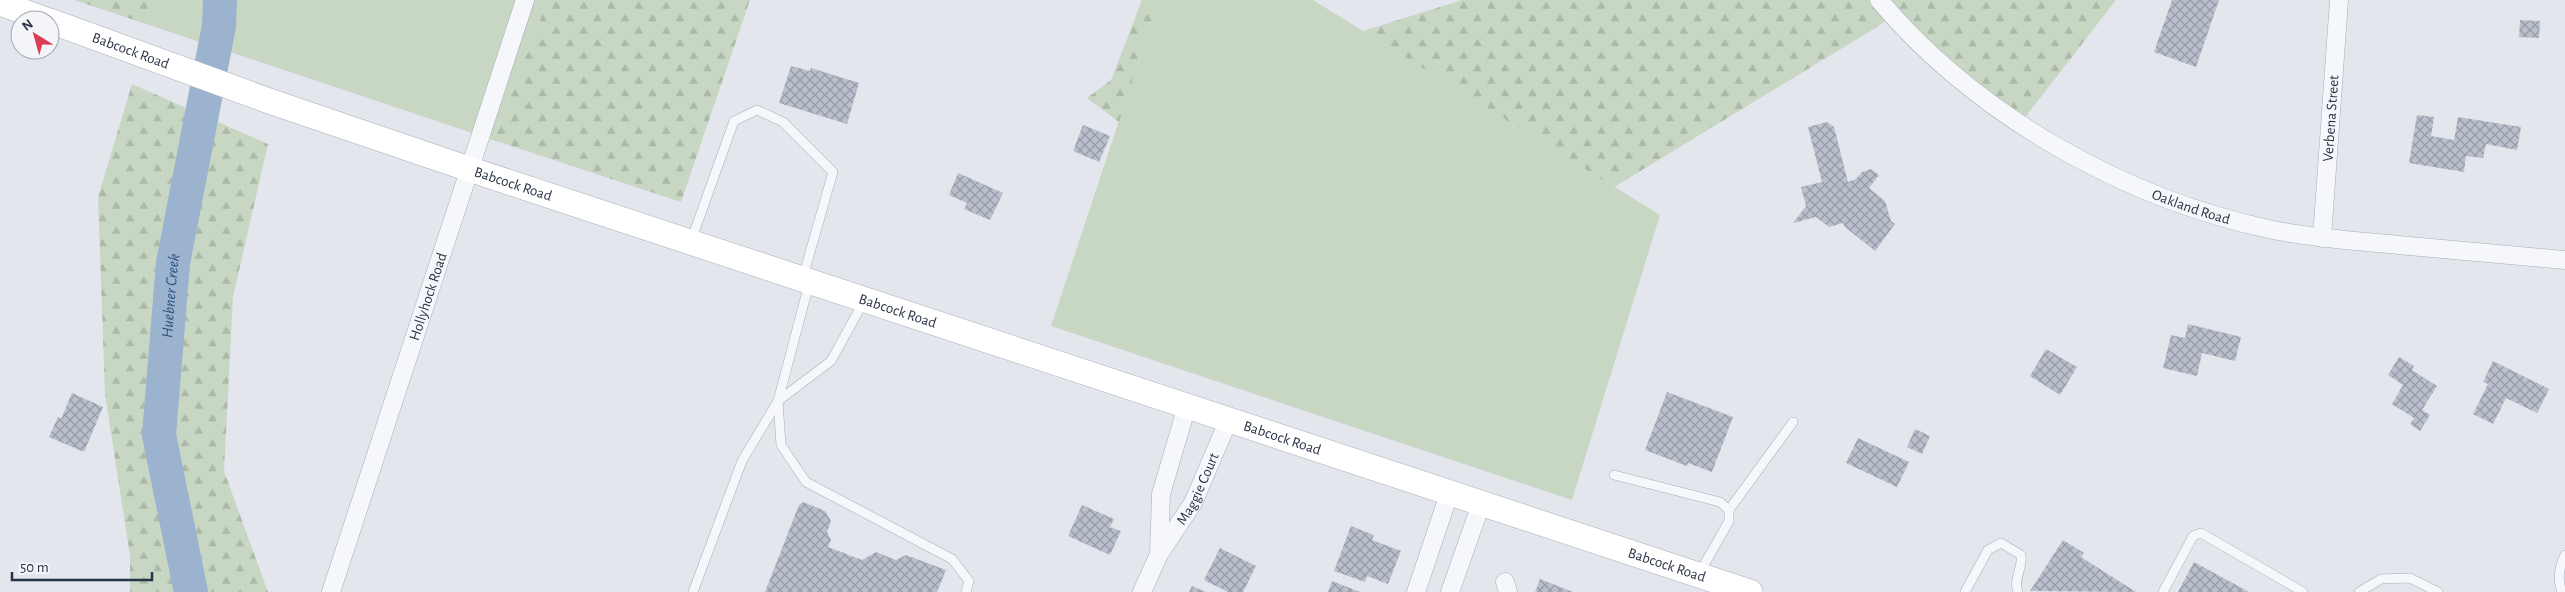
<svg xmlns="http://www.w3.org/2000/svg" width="2565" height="592" font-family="'Alegreya Sans',sans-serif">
<defs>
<pattern id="forest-firs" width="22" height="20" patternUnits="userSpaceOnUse" patternTransform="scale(1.25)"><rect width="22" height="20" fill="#c8d7c3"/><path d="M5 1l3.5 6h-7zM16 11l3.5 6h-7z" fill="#acb9a9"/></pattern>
<pattern id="building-cross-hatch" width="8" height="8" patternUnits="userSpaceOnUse" patternTransform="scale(1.25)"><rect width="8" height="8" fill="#b9bfcb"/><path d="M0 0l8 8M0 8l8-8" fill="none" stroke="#969ca7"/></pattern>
</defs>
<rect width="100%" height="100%" fill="#e3e6ec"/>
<g fill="#c8d7c3">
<path d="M150,0H539L545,7L493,140L146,24Z"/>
<path d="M1159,0H1313L1660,215L1572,500L1051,326Z"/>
</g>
<g fill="url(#forest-firs)">
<path d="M74,0H150L146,24Z"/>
<path d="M539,0H750L681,202L493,140L545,7Z"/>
<path d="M1142,0H1159L1119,122L1087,98L1111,80Z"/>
<path d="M1462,0H2116L2023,120L1941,53L1899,12L1877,27L1614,187L1363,31Z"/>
<path d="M132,84L268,144L233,297L224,471L268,592H130V556L105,394L98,197Z"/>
</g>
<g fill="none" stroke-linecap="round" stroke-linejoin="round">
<path stroke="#9bb3cf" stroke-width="34" id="s1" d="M191,592L159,435L173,263L219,26L220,0"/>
</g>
<g fill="url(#building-cross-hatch)">
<path d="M2172,0H2219L2196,67L2154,52Z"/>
<path d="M2520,20L2540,21L2539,38L2519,37Z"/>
<path d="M791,66L810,71L811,68L859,83L847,124L779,103Z"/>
<path d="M2417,115L2434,117L2431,136L2454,140L2458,117L2521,127L2517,150L2486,144L2483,158L2466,156L2464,172L2409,163Z"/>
<path d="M1827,122L1834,127L1848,182L1856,179L1862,172L1871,169L1879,175L1869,188L1885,201L1891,221L1895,224L1875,251L1845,227L1843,223L1829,227L1816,217L1793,223L1806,206L1801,187L1822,182L1808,127Z"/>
<path d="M1083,125L1110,136L1099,162L1073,151Z"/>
<path d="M958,173L1003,193L990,220L964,209L967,203L949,195Z"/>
<path d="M2188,324L2241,337L2235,361L2202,353L2197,376L2163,368L2171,335L2185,338Z"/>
<path d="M2046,349L2077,367L2060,395L2030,376Z"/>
<path d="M2399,357L2414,366L2412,370L2437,386L2422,410L2430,415L2420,431L2410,424L2414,418L2392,404L2403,385L2388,375Z"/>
<path d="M2493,361L2549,389L2537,413L2506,398L2493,424L2473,414L2488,384L2483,382Z"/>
<path d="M1667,392L1733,417L1712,472L1688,463L1687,466L1645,450Z"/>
<path d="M72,393L103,407L84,452L49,437L58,417L61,419Z"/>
<path d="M1915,429L1930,436L1922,454L1907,447Z"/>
<path d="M1858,438L1909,462L1897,487L1846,463Z"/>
<path d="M803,502L825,511L831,521L827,532L831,540L828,547L862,560L876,552L896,560L906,555L946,570L937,592H765L799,505Z"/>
<path d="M1082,505L1114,519L1110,527L1121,531L1110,555L1068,536Z"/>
<path d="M1351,526L1374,535L1372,540L1401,551L1388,584L1367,576L1365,582L1334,571Z"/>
<path d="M2063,540L2084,553L2081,557L2136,592L2030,591Z"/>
<path d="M1220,548L1256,566L1243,592H1228L1204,580Z"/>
<path d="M2194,562L2249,592H2178Z"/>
<path d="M1540,579L1573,592H1535Z"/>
<path d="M1332,581L1360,592H1328Z"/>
<path d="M1192,586L1206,592H1189Z"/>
</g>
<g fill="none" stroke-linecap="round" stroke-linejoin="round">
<defs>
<g id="service">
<path d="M691,241L734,121L757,110L783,122L833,172L803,277"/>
<path d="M864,301L831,361L778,401L781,445L806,482L952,559L969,581L966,592"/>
<path d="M1614,475L1720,502L1729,510V521L1699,574"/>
<path d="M1729,510L1793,422"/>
<path d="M693,592L742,461L778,401L809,284"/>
<path d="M1965,592L1988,550L2001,543L2021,555C2023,568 2013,579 2018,592"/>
<path d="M2163,592L2193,536L2201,533L2303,592"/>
<path d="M2359,592L2381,579L2410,578L2438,592"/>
<path d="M2562,592C2557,579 2559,567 2565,555"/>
</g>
<g id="minor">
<path id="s2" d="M1879,0C1977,116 2125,199 2273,230C2314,238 2356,241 2398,245C2454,250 2509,255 2565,260"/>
<path id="s3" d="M2322,238L2339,0"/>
<path id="s4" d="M1187,406L1161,494L1159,554L1193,503L1229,419"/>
<path d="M1505,582L1508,592"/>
<path id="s5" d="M331,592L525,0"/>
<path d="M1142,592L1159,554"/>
<path d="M1416,592L1449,494"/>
<path d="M1450,592L1481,504"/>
</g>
<g id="secondary">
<path d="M0,3L46,20"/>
<path id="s6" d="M50,21L272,102L469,169L1750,592"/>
</g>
</defs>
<use href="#service" stroke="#a7adb7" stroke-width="10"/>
<use href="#minor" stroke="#a7adb7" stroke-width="19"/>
<use href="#secondary" stroke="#a7adb7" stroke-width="26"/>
<use href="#service" stroke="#f6f7fa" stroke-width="9"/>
<use href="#minor" stroke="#f6f7fa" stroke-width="18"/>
<use href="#secondary" stroke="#fff" stroke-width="25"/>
</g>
<g text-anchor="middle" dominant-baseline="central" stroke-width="4" stroke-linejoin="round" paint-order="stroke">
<g font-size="15" fill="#293346" stroke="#f3f5f9">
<text stroke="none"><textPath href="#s6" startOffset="86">Babcock Road</textPath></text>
<text stroke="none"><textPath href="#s3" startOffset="120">Verbena Street</textPath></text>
<text stroke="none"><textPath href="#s6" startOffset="491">Babcock Road</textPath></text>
<text stroke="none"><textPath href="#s2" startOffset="379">Oakland Road</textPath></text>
<text stroke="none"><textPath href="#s5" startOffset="311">Hollyhock Road</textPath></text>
<text stroke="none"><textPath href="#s6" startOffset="896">Babcock Road</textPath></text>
<text stroke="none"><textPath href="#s6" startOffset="1301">Babcock Road</textPath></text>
<text stroke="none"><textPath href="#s4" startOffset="228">Maggie Court</textPath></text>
<text stroke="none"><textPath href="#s6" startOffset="1706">Babcock Road</textPath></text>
</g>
<g font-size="16" font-style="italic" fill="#2e517e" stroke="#f3f5f9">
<text stroke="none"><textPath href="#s1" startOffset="300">Huebner Creek</textPath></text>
</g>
</g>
<g transform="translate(35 35) rotate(323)"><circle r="24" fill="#f3f5f9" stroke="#a2a7b1"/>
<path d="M0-4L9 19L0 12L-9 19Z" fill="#db3d53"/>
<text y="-8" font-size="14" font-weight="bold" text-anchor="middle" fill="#293346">N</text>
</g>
<path d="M12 572v8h140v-8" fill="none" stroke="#293346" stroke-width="2.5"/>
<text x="20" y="572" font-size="15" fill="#293346" stroke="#f3f5f9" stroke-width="4" paint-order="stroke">50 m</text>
</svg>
